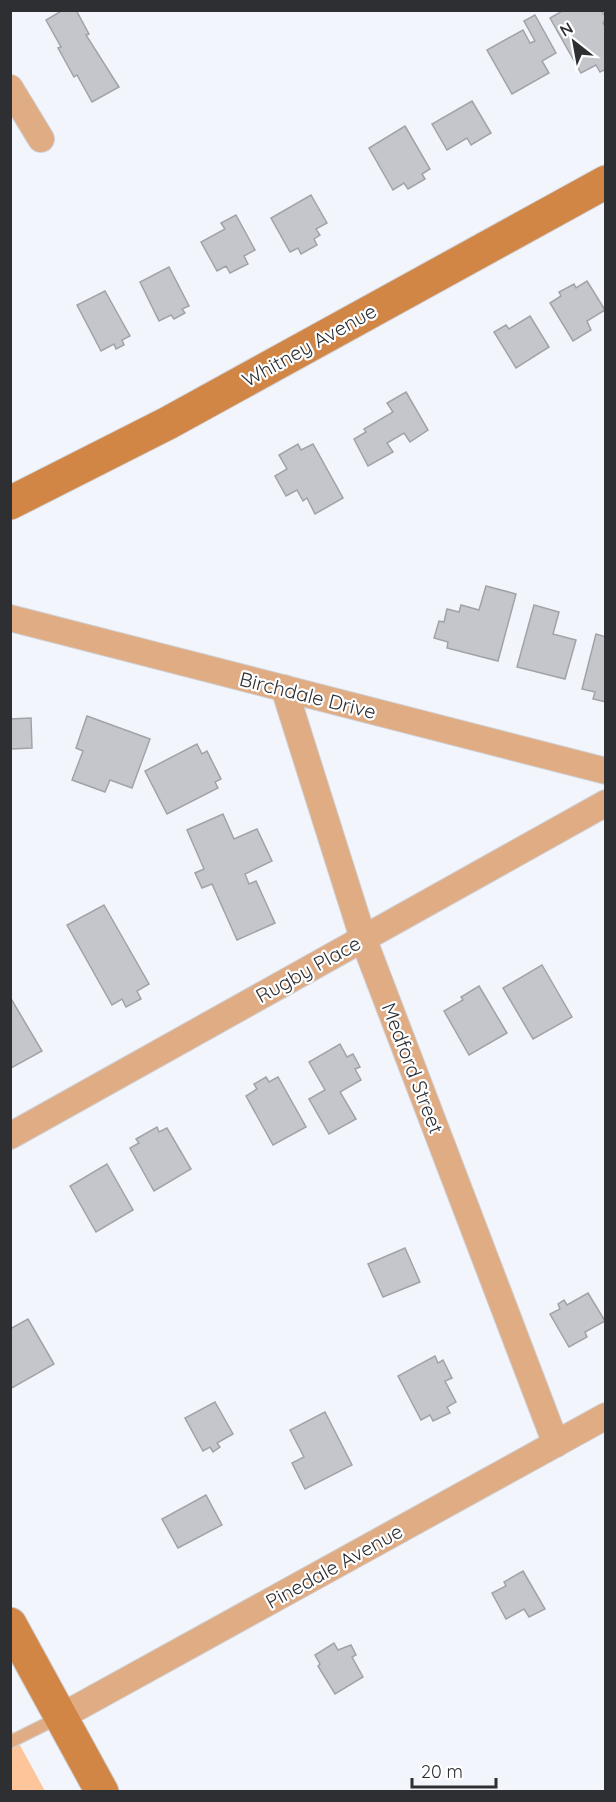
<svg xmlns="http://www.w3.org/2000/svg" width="616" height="1802" font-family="Quicksand,sans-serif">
<rect width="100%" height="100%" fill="#f2f5fb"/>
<path fill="#fec59a" d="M11,1729L45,1791H11Z"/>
<g fill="#c4c6cc" stroke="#a0a3a8" stroke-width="1.5">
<path d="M63,10H76L89,34L86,35L119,87L92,102L77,75L74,77L58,48L61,47L46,20Z"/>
<path d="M564,10H601L606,18L603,23L606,28V69L600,72L596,65L581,73L550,18Z"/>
<path d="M535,15L556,53L542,61L549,73L512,94L487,50L523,30L530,43L535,41L524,21Z"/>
<path d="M472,101L491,133L471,145L467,138L447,150L432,124Z"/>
<path d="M405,126L430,169L422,174L425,179L408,189L404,183L393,190L369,148Z"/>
<path d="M311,195L327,223L316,229L320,235L314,239L317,245L301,254L298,248L290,252L271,218Z"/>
<path d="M236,215L255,250L244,256L248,264L230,273L226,266L217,271L201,242L225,229L221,223Z"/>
<path d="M169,267L189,306L182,309L185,313L174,319L171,315L159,321L140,282Z"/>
<path d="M587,281L605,310L587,321L591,330L573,341L550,303L561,296L559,292L574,284L576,288Z"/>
<path d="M105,291L130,336L122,340L124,345L116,349L114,344L101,351L77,305Z"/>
<path d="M530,316L549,347L516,368L494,332L506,325L509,329Z"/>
<path d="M406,392L428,430L410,442L404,433L387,443L393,452L368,466L354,439L366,432L364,429L393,412L387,403Z"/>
<path d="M298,444L301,450L313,444L343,498L315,514L307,498L303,501L297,490L286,496L275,476L287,469L279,455Z"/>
<path d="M486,586L516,594L498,661L447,648L448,642L434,638L439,621L444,622L447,609L459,612L461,605L479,610Z"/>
<path d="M534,605L559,612L553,634L576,640L565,679L517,667Z"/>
<path d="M596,634L606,637V702L593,699L595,692L582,689Z"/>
<path d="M87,716L150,739L132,788L110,780L105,792L72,780L83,751L76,748Z"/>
<path d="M31,718L32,748L11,749L10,762V719Z"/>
<path d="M197,744L202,754L207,751L221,779L215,782L218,788L167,814L145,771Z"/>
<path d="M223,814L234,839L257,829L272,861L245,874L249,884L256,881L275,923L237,940L212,884L202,888L195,873L204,869L187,830Z"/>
<path d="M104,905L149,984L137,991L141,999L126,1007L122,999L112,1005L67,925Z"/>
<path d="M542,965L572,1017L533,1039L503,988Z"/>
<path d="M479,986L507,1033L469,1055L444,1011L463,1000L461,997Z"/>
<path d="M10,997L42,1051L11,1068L10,1066Z"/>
<path d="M340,1044L347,1057L353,1054L360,1067L355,1069L361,1080L340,1092L356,1119L329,1134L309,1099L325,1090L309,1062Z"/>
<path d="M266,1077L269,1082L278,1077L306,1127L273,1145L246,1096L257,1089L254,1084Z"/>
<path d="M157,1127L159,1132L167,1128L191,1169L154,1191L130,1148L139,1143L136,1139Z"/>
<path d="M107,1164L133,1210L96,1232L70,1186Z"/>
<path d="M405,1248L420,1282L383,1297L368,1264Z"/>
<path d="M588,1293L605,1321L585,1332L587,1337L569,1347L550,1314L560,1309L558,1304L564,1300L567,1305Z"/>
<path d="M28,1319L54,1364L10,1389V1329Z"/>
<path d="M435,1356L438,1363L443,1360L452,1378L445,1381L456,1402L447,1407L450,1413L433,1421L430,1415L421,1420L398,1376Z"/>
<path d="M215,1402L233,1434L217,1443L220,1447L213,1452L210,1447L203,1451L185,1418Z"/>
<path d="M325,1412L352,1465L305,1489L292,1463L304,1457L290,1430Z"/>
<path d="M206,1495L222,1525L178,1548L162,1519Z"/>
<path d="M523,1571L545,1609L529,1617L524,1609L506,1619L492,1593L506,1586L504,1582Z"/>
<path d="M334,1643L338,1650L351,1645L356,1655L352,1657L363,1677L335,1694L318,1666L320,1664L315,1655Z"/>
</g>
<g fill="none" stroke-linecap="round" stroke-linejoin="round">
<defs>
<path id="service" d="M10,1742L60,1717"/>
<g id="minor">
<path d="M10,88L41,139"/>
<path d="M10,618L606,771"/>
<path d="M284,688L363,938L556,1444"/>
<path d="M10,1136L606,803"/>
<path d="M62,1716L606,1416"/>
</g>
<g id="secondary">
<path d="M10,503L168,423L606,182"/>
<path d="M10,1624L102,1792"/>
</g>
</defs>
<use href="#service" stroke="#cfd1d7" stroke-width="14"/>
<use href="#minor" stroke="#cfd1d7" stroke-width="28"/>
<use href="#secondary" stroke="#cfd1d7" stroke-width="35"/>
<use href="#service" stroke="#e0ac84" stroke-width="12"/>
<use href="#minor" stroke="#e0ac84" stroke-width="26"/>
<use href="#secondary" stroke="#d28646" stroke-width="33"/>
</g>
<g text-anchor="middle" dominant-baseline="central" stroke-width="4.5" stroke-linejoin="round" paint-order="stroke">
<g font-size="20" fill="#2e2f32" stroke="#fff">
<text transform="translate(309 345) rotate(-29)">Whitney Avenue</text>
<text transform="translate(308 695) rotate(14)">Birchdale Drive</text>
<text transform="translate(308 969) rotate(-29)">Rugby Place</text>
<text transform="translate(413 1068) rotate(69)">Medford Street</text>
<text transform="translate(334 1566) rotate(-29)">Pinedale Avenue</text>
</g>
</g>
<rect width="616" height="1802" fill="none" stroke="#2e2f32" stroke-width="24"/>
<g transform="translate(574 42) rotate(329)" stroke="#ffffff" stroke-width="4.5" paint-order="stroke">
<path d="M0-4.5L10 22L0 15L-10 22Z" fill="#2e2f32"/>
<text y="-9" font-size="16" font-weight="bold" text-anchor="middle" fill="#2e2f32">N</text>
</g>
<path d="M412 1778v9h84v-9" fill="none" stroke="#2e2f32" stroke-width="3"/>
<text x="421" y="1778" font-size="18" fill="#2e2f32" stroke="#ffffff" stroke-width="4.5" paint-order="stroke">20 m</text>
</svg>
